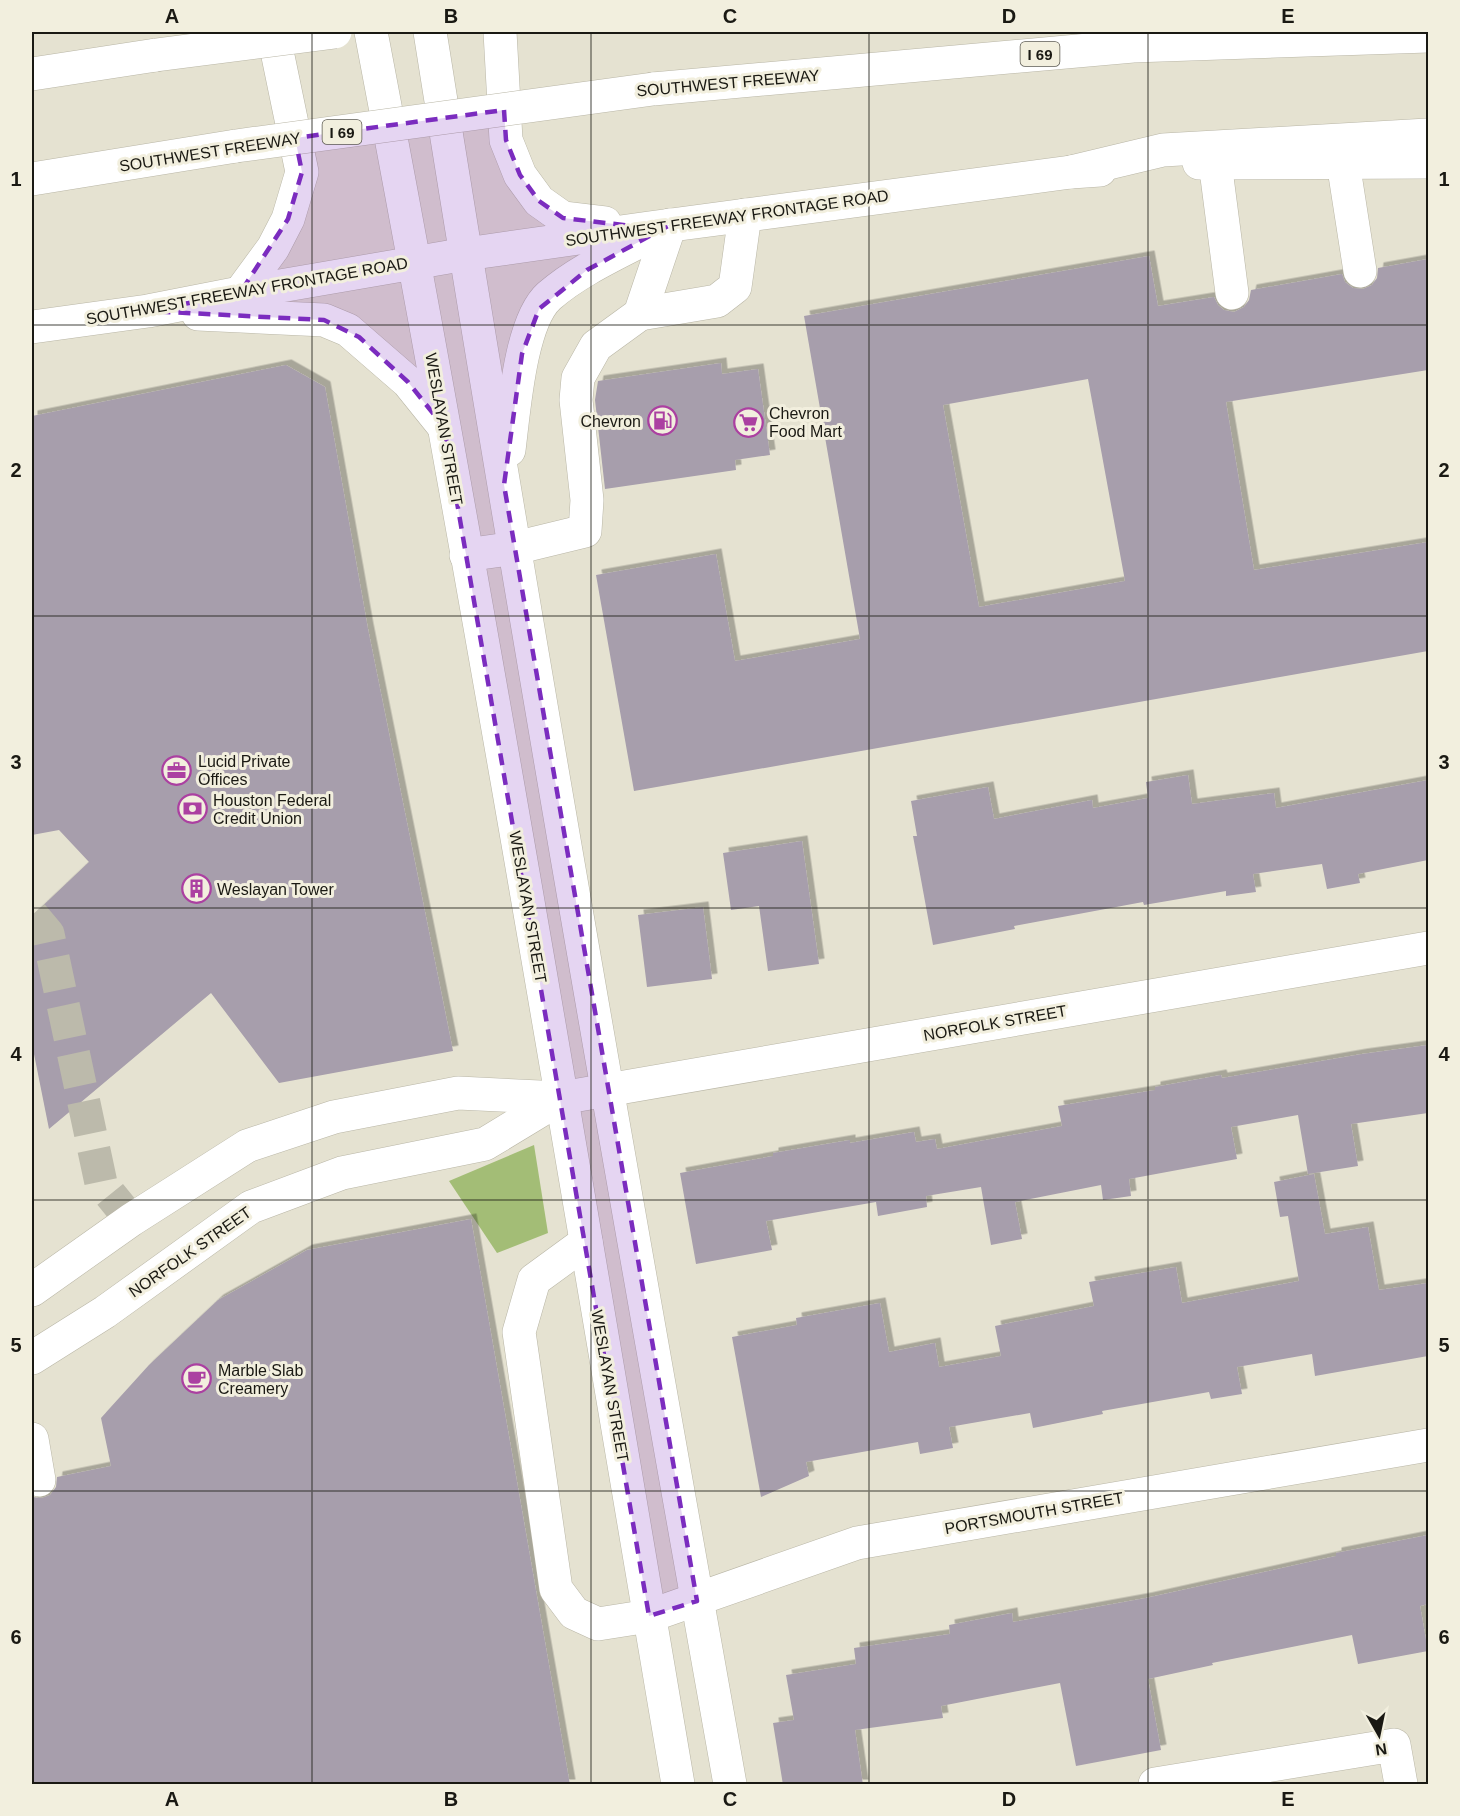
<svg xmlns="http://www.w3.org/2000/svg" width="1460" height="1816" font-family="Arial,sans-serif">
<defs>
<filter id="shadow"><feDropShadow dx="5.5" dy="-5.5" stdDeviation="0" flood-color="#0004"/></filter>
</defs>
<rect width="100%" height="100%" fill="#e5e2d1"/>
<path fill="#a3bd76" d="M534,1145L548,1233L497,1253L449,1181Z"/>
<g fill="#a79eac" fill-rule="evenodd" filter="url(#shadow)">
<path d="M1149,256L1158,306L1214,297L1218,305L1224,310L1234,312L1244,307L1249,300L1251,290L1342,274L1345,282L1353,288L1363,289L1372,285L1377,278L1378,268L1428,259V370L1226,402L1254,570L1428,542V651L634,791L596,575L716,554L735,661L860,639L804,316ZM1088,379L1125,581L979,607L943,405Z"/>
<path d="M721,363L722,374L758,369L770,455L735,460L736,470L605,489L595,400L598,381Z"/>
<path d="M286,365L325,387L368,629L453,1051L279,1083L211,993L49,1129L32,1044V916L89,862L59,830L32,835V416Z"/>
<path d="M1188,775L1192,804L1274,793L1276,808L1428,780V860L1358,874L1360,883L1327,889L1322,864L1253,874L1256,892L1226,896V891L1144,905L1143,902L1014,926L1015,929L933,945L913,836H917L911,801L988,787L994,819L1092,800L1093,808L1148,798L1146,782Z"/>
<path d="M802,841L819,964L768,971L759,906L731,910L723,853Z"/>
<path d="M703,907L712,979L647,987L638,915Z"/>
<path d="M1428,1045V1113L1351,1124L1358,1166L1308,1174L1298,1115L1231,1127L1237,1159L1129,1179L1131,1196L1103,1200L1101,1185L1015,1202L1022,1239L991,1245L981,1187L926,1196L927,1207L878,1216L876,1202L766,1221L772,1250L696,1264L680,1173L773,1156V1153L850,1140V1143L914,1132L916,1142L935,1139L937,1149L1062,1126L1058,1106L1155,1090V1087L1221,1075L1222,1078L1362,1054Z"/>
<path d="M1314,1174L1325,1234L1368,1227L1379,1290L1428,1283V1356L1315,1376L1312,1354L1237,1367L1242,1394L1211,1399L1209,1392L1102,1411L1103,1414L1033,1428L1030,1413L949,1427L953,1448L920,1454L918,1442L806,1462L809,1476L761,1497L732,1337L797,1325L796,1318L880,1303L889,1352L935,1343L939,1367L1001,1356L995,1326L1094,1306L1089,1282L1176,1267L1182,1303L1299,1281L1288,1216L1280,1217L1274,1182Z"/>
<path d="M471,1219L570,1785H32V1497L42,1498L50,1495L56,1487L57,1477L111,1466L101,1418L149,1365L218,1300L307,1250Z"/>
<path d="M1428,1535V1604L1420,1606L1428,1651L1358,1664L1352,1635L1212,1663L1213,1665L1148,1679L1161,1750L1076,1766L1060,1683L941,1706L943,1718L855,1730L863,1785H783L773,1723L794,1720L786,1675L856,1664L854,1648L950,1634L949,1625L1012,1613L1013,1622L1146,1598L1336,1556V1553Z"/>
</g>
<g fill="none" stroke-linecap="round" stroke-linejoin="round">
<path stroke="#bcbaab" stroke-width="33" stroke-dasharray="33 16" stroke-linecap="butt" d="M32,915L48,934L101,1183L131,1220"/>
<defs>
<g id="minor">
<path d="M1215,162L1232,293"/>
<path d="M1343,162L1360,271"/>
<path d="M640,314L717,301L735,287L745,215"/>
<path d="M466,555L515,548L585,531L587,500L576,400L578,378L596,346L640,314L670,225"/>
<path d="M586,1242L534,1280L519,1332L556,1589L574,1613L598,1624L649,1616L857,1543L1428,1445"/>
<path d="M32,1290L131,1220L247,1146L334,1117L458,1093L561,1098L1428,948"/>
<path d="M32,1358L105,1312L251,1207L342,1173L485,1144L561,1098"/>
<path d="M32,1439L39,1480"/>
<path d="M1155,1784L1394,1745L1401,1784"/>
</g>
<g id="major">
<path d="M371,32C482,614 579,1200 678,1784"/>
<path d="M430,32C523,617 626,1201 730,1784"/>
<path d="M500,32L506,140L520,175L539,201L563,218L605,223"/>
<path d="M1199,163L1428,162"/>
<path d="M240,293L273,248L288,219L302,172L273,32"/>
<path d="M198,314L324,320L348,330L408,382L441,423"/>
<path d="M32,327L148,311L240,293L466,254L649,228L1071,172L1100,170"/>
<path d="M509,450C514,411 520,322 549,296C579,270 618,253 652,235"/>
</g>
<g id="highway">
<path d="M32,74L156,55"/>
<path d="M653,89L1133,46L1428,36"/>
<path d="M1071,172L1163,150L1428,135"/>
<path d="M32,179L236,146"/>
</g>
</defs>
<use href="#minor" stroke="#b9b6a6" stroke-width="34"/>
<use href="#major" stroke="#b9b6a6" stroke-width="34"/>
<use href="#highway" stroke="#b9b6a6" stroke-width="34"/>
<use href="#minor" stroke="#fff" stroke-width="33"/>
<use href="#major" stroke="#fff" stroke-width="33"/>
<use href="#highway" stroke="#fff" stroke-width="33"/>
<defs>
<g id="highway-bridge">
<path d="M156,55L335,32"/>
<path d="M236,146L653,89"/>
</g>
</defs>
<use href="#highway-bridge" stroke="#b9b6a6" stroke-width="34" stroke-linecap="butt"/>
<use href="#highway-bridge" stroke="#fff" stroke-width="33"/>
</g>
<path fill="#7b2cbf" fill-opacity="0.2" stroke="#7b2cbf" stroke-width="4.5" stroke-dasharray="12 8" stroke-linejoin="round" d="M504,110L506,140L520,175L539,201L563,218L649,228L670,225L587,270L539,309L522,354L504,485L697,1601L649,1616L444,427L408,382L359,337L324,320L148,311L240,293L288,219L302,172L295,138Z"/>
<path fill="none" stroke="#1a1913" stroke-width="1.5" stroke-opacity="0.55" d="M312,32V1784M591,32V1784M869,32V1784M1148,32V1784M32,325H1428M32,616H1428M32,908H1428M32,1200H1428M32,1491H1428"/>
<defs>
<symbol id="fuel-ring" viewBox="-11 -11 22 22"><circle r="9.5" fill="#f2efde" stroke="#ab40a1" stroke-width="1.5"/><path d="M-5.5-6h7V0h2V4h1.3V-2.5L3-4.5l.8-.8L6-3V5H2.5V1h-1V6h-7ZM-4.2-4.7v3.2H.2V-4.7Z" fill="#ab40a1"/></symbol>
<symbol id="supermarket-ring" viewBox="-11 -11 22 22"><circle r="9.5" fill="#f2efde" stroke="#ab40a1" stroke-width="1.5"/><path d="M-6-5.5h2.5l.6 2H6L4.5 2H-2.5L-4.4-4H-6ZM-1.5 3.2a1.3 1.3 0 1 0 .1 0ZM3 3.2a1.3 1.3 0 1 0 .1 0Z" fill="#ab40a1"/></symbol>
<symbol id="office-ring" viewBox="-11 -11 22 22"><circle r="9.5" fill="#f2efde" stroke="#ab40a1" stroke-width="1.5"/><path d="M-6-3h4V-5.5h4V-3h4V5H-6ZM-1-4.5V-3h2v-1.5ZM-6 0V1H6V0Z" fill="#ab40a1"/></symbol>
<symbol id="bank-ring" viewBox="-11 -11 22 22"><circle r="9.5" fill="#f2efde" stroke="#ab40a1" stroke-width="1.5"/><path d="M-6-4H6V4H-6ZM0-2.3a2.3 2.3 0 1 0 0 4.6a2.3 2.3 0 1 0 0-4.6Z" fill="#ab40a1"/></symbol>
<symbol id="building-ring" viewBox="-11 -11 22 22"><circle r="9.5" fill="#f2efde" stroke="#ab40a1" stroke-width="1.5"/><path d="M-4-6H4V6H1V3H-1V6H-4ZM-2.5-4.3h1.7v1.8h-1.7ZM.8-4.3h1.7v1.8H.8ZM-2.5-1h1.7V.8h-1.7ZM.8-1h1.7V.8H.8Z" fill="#ab40a1"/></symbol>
<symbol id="cafe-ring" viewBox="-11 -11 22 22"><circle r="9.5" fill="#f2efde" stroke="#ab40a1" stroke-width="1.5"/><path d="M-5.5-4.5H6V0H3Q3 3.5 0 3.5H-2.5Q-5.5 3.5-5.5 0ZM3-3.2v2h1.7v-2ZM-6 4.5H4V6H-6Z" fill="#ab40a1"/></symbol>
</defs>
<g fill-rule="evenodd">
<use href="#fuel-ring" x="646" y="404" width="33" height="33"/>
<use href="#supermarket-ring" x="732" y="406" width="33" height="33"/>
<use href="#office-ring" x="160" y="754" width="33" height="33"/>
<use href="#bank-ring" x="176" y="792" width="33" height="33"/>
<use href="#building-ring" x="180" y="872" width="33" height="33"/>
<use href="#cafe-ring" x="180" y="1362" width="33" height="33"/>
</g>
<g text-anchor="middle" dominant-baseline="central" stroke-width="6" stroke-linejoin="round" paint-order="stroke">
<g fill="#f2efde" stroke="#5b5950" stroke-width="1.5">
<rect x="1020.5" y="42" width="39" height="24" rx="4.5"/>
<rect x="322.5" y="120" width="39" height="24" rx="4.5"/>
</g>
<g font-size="15" font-weight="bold" fill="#1a1913">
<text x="1040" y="54">I 69</text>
<text x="342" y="132">I 69</text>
</g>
<g font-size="16" fill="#1a1913" stroke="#f2efde">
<text transform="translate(728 83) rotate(-5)">SOUTHWEST FREEWAY</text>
<text transform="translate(210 152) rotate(-9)">SOUTHWEST FREEWAY</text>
<text transform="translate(727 218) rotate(-8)">SOUTHWEST FREEWAY FRONTAGE ROAD</text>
<text transform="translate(247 291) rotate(-10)">SOUTHWEST FREEWAY FRONTAGE ROAD</text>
<text transform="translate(444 429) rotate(80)">WESLAYAN STREET</text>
<text transform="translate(528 907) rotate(80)">WESLAYAN STREET</text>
<text transform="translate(995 1023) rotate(-10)">NORFOLK STREET</text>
<text transform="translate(190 1252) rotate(-35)">NORFOLK STREET</text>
<text transform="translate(610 1386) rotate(80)">WESLAYAN STREET</text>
<text transform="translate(1034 1513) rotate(-10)">PORTSMOUTH STREET</text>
</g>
<g font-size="16" fill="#1a1913" stroke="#f2efde" text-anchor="start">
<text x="769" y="413">Chevron<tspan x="769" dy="18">Food Mart</tspan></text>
<text x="641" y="421" text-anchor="end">Chevron</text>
<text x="198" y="761">Lucid Private<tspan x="198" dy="18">Offices</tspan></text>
<text x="213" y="800">Houston Federal<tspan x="213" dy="18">Credit Union</tspan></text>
<text x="217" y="889">Weslayan Tower</text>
<text x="218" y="1370">Marble Slab<tspan x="218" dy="18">Creamery</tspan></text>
</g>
</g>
<rect width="1460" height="1816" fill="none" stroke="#f2efde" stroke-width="66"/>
<g transform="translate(1379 1735) rotate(171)" stroke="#f2efde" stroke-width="4.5" paint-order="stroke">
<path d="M0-4.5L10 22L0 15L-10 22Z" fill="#1a1913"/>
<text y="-9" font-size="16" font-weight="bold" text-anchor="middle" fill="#1a1913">N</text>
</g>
<rect x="33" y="33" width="1394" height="1750" fill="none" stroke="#1a1913" stroke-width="2"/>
<g font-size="20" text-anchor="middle" font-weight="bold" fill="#1a1913">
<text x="172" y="23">A</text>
<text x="451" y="23">B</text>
<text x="730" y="23">C</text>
<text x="1009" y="23">D</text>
<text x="1288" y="23">E</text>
<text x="16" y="186">1</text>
<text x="1444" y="186">1</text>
<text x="16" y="477">2</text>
<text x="1444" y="477">2</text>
<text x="16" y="769">3</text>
<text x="1444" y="769">3</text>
<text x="16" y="1061">4</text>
<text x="1444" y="1061">4</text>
<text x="16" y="1352">5</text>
<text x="1444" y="1352">5</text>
<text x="16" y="1644">6</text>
<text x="1444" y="1644">6</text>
<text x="172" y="1806">A</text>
<text x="451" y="1806">B</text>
<text x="730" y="1806">C</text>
<text x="1009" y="1806">D</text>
<text x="1288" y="1806">E</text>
</g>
</svg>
